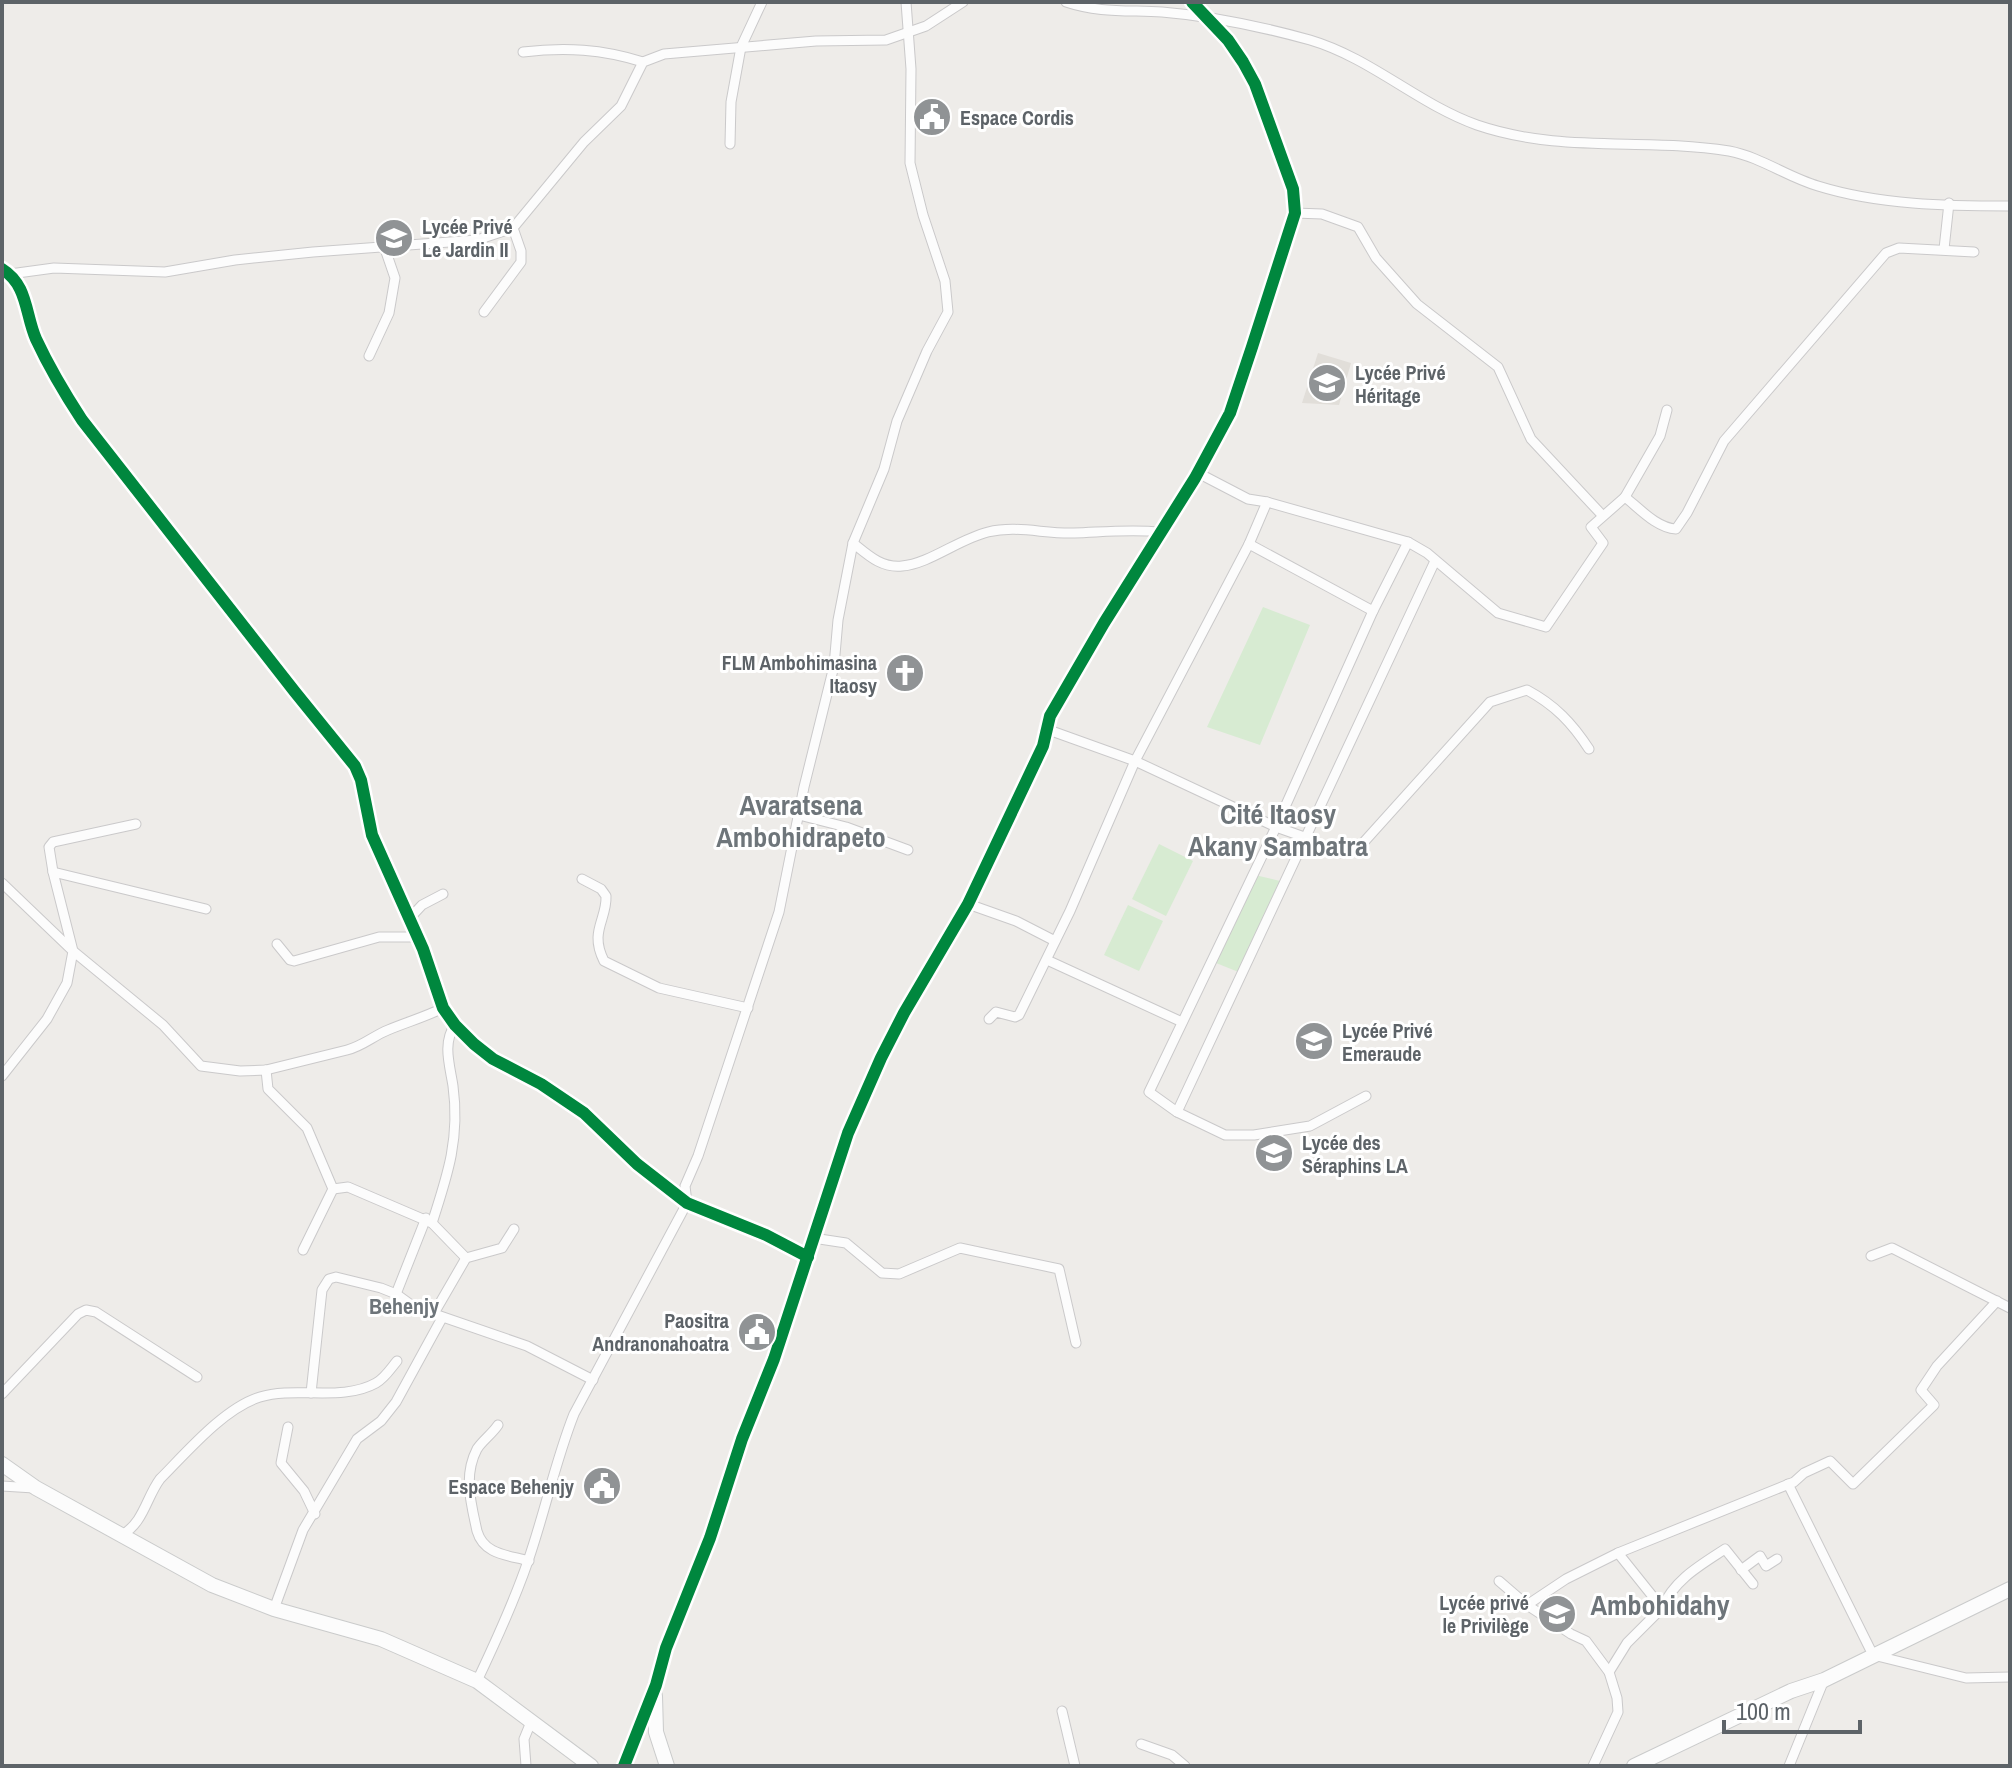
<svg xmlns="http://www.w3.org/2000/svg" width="2012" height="1768" font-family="'Archivo Narrow',sans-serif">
<rect width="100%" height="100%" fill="#eeece9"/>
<path fill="#e1ded9" d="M1318,353L1351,363L1339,405L1302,403Z"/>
<g fill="#d7ebd2">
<path d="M1263,607L1310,625L1260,745L1207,727Z"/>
<path d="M1159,844L1193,861L1166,916L1132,899Z"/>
<path d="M1255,875L1284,882L1241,973L1216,963Z"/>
<path d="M1128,905L1163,921L1139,971L1104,955Z"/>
</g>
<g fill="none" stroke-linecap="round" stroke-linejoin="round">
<defs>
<g id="street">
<path d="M1066,2C1099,13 1128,10 1162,12C1211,16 1263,27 1310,40C1371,58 1418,104 1477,125C1562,154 1643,137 1729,151C1761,157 1787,177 1818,186C1879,205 1947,206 2010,206"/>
<path d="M523,52C565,47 602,49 643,62"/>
<path d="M730,144L731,102L741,47L762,2"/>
<path d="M1295,213L1322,214L1358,227L1376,258L1417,304L1498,367L1531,439L1602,515"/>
<path d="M1944,249L1949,203"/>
<path d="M2,269C28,285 25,314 36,339C49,367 65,394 82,420L295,692L355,766L361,780L372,835L423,949L443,1008L455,1025L474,1044L493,1059L541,1084L584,1113L637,1164L687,1203L766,1235L808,1257"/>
<path d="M10,274L54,268L165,272L235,260L313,252L477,240L513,228L584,142L621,106L643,62L664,54L816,41L886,40L926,26L963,2"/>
<path d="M484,312L521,262V251L513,228"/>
<path d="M369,356L389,313L395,278L384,246"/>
<path d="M1198,473L1248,499L1267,502L1408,542L1427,553L1498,613L1546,627L1603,543L1591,527L1625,497L1660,436L1667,410"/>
<path d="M1625,497C1640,509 1657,528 1676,529L1687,513L1724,441L1886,253L1899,248L1974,252"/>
<path d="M853,543C868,555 881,568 902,566C929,564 959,539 988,532C1017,525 1044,534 1074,533C1103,532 1131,529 1160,532"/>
<path d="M1249,544L1373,611"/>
<path d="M1046,729L1135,761L1276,827L1307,838L1329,852L1346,853L1356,849L1363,843L1490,702L1527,690C1555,705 1572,723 1589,749"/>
<path d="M799,815L846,827L908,850"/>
<path d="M53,872L49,847L53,842L136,824"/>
<path d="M582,879L601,889L606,896C607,920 589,931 604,961L659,988L748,1008"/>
<path d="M2,883L73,951L67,983L47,1019L2,1076"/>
<path d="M968,904L1016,921L1055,941"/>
<path d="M206,909L53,872L73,951L163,1025L201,1066L240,1071L266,1070L347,1050C363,1046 373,1036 388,1030C407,1022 425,1017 443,1008"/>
<path d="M409,919L422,905L443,894"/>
<path d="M277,944L290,960L294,961L379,937H417"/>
<path d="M1047,960L1182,1022"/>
<path d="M989,1019L996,1012L1015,1017L1019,1015L1070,911L1135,761L1249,544L1267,502"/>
<path d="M266,1070L268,1089L307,1128L333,1189L348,1187L432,1223C448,1174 460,1138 453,1086C450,1066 442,1043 455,1025"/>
<path d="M1366,1096L1310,1126L1254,1135H1225L1177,1112L1149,1092L1276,827L1373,611L1408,542"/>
<path d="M1177,1112L1435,561"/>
<path d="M432,1223L466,1258"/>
<path d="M813,1238L846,1243L882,1273L899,1274L960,1248L1059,1269L1076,1343"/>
<path d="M303,1250L333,1189"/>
<path d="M1871,1256L1892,1248L2010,1308"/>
<path d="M396,1294L426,1218"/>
<path d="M433,1315L466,1258L502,1248L514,1229"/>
<path d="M311,1393L322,1290L329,1279L336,1277L381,1288L396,1294L414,1307L527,1346L593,1380"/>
<path d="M2,1394L78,1314L86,1310L96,1312L197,1377"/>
<path d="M498,1425C492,1434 482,1441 477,1449C463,1476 471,1503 477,1531C484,1555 508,1555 529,1561"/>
<path d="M288,1427L281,1463L304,1491L315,1514"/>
<path d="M1788,1484L1873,1655L1966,1678L2010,1677"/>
<path d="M2,1486L34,1488"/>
<path d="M122,1535C144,1522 146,1498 160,1479C186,1453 224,1408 260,1397C296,1386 342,1402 376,1383C385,1378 391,1368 397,1361"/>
<path d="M1741,1570L1760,1556L1766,1566L1777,1559"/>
<path d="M1499,1581L1527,1605L1566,1579L1618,1553L1794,1482L1804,1473L1830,1461L1853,1484L1934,1405L1921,1390L1937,1366L1997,1301"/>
<path d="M1527,1605L1571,1634L1586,1641L1609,1672L1617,1698L1618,1712L1593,1766"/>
<path d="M1662,1608C1674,1580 1699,1566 1725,1549L1753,1584"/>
<path d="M274,1609L303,1530L357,1439L381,1421L396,1402L442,1318"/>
<path d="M1609,1672L1627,1643L1662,1608L1618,1553"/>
<path d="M477,1681C496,1641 514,1602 528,1561C545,1512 555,1462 574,1414L687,1203L685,1186L698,1156L779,912L804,787L834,666L838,620L853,543L884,469L897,421L927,351L948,312L945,281L923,215L910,163L911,69L906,2"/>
<path d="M1062,1711L1075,1766"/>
<path d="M1141,1744L1172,1755L1185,1766"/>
<path d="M526,1766L524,1739L531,1722"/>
<path d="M1789,1766L1824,1680"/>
</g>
<g id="secondary">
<path d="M2,1464L36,1488L212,1585L274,1609L381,1639L477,1681L591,1766"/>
<path d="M655,1696L656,1732L667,1766"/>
<path d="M624,1766L656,1685L666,1648L710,1538L742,1439L774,1359L848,1133L881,1058L904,1013L968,904L1043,746L1050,716L1104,623L1195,478L1230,413L1252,347L1295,213L1293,189L1255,84L1243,62L1228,40L1192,2"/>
<path d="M1634,1766L1791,1691L1824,1680L2010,1589"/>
</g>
</defs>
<use href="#street" stroke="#cac9ca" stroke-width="11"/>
<use href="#secondary" stroke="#cacbcb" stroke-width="16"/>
<use href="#street" stroke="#fcfcfc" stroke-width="9"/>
<use href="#secondary" stroke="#fcfcfc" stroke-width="14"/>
<defs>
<g id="cycleway">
<path d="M2,269C28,285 25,314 36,339C49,367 65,394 82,420L295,692L355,766L361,780L372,835L423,949L443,1008L455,1025L474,1044L493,1059L541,1084L584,1113L637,1164L687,1203L766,1235L808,1257"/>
<path d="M624,1766L656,1685L666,1648L710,1538L742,1439L774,1359L848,1133L881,1058L904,1013L968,904L1043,746L1050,716L1104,623L1195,478L1230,413L1252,347L1295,213L1293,189L1255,84L1243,62L1228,40L1192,2"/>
</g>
</defs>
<use href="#cycleway" stroke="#fff" stroke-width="17"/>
<use href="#cycleway" stroke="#00873e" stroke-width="12"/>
</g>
<defs>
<symbol id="civic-disc" viewBox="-11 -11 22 22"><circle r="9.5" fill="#909395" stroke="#fff"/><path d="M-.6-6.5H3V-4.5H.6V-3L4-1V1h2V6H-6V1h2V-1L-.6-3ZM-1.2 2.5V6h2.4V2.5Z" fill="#fff"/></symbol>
<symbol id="school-disc" viewBox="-11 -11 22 22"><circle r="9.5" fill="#909395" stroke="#fff"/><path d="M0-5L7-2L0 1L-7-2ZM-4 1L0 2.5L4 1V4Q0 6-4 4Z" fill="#fff"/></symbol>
<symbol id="church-disc" viewBox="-11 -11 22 22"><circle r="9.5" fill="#909395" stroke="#fff"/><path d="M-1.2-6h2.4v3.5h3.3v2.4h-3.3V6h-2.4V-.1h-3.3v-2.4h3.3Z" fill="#fff"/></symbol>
</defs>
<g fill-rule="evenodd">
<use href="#civic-disc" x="910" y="95" width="44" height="44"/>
<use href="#school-disc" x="372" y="216" width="44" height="44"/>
<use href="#school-disc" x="1305" y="361" width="44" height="44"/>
<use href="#church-disc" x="883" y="651" width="44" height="44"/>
<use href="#school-disc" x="1292" y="1019" width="44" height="44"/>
<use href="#school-disc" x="1252" y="1131" width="44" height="44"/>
<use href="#civic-disc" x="735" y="1310" width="44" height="44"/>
<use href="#civic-disc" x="580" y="1464" width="44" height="44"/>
<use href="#school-disc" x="1535" y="1592" width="44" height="44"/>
</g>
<g text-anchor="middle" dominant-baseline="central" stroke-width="6" stroke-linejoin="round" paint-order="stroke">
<g font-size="20" font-weight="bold" fill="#5d6368" stroke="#fff" text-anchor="start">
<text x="960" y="117">Espace Cordis</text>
<text x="422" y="226">Lycée Privé<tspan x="422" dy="23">Le Jardin II</tspan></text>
<text x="1355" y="372">Lycée Privé<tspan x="1355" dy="23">Héritage</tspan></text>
<text x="877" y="662" text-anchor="end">FLM Ambohimasina<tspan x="877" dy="23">Itaosy</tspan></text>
<text x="1342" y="1030">Lycée Privé<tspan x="1342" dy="23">Emeraude</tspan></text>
<text x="1302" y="1142">Lycée des<tspan x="1302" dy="23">Séraphins LA</tspan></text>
<text x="729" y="1320" text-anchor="end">Paositra<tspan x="729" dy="23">Andranonahoatra</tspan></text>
<text x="574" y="1486" text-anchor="end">Espace Behenjy</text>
<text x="1529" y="1602" text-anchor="end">Lycée privé<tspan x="1529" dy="23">le Privilège</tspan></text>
</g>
<g font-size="22" font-weight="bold" fill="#6e757a" stroke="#fff">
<text x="404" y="1306">Behenjy</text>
</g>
<g font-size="28" font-weight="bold" fill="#6e757a" stroke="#fff">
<text x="801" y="805">Avaratsena<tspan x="801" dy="32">Ambohidrapeto</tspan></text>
<text x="1278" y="814">Cité Itaosy<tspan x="1278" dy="32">Akany Sambatra</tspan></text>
<text x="1660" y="1605">Ambohidahy</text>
</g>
</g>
<rect width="2012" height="1768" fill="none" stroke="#5d6368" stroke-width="8"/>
<path d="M1724 1720v12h136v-12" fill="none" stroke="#5d6368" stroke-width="4"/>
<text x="1736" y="1720" font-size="24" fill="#5d6368" stroke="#ffffff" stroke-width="6" paint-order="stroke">100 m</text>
</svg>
